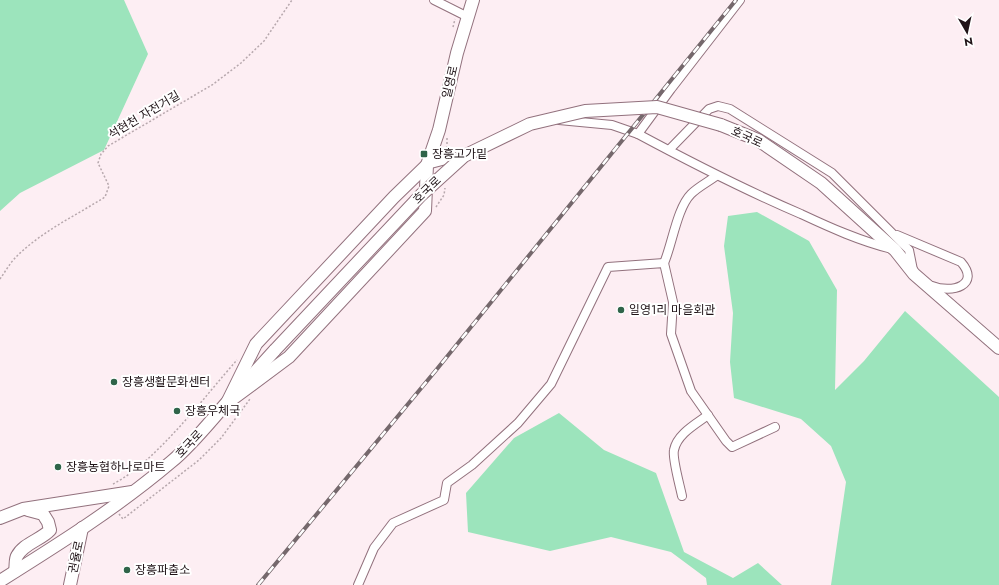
<svg xmlns="http://www.w3.org/2000/svg" width="999" height="585" font-family="Jost,'Noto Sans KR',sans-serif">
<rect width="100%" height="100%" fill="#fdeef3"/>
<g fill="#9ce4bc">
<path d="M0,0H124L148,54L104,150L20,193L0,211Z"/>
<path d="M757,212L809,241L837,290L835,390L864,361L905,311L999,397V585H831L846,482L831,446L801,419L734,398L730,362L733,313L724,246L728,216Z"/>
<path d="M559,413L604,450L656,473L684,552L733,578L758,563L782,585H707L706,578L671,552L611,537L550,551L468,532L466,493L514,438Z"/>
</g>
<g fill="none" stroke-linecap="round" stroke-linejoin="round">
<defs>
<g id="street">
<path d="M434,0L468,17"/>
<path d="M740,0L671,89L638,134C692,163 745,190 801,214C831,228 860,241 892,249"/>
<path d="M559,120L612,125L638,134"/>
<path d="M669,150L709,109L718,106L730,109L832,173L909,250L913,270"/>
<path d="M427,165L454,158L462,154"/>
<path d="M897,235L961,262C981,285 952,294 932,286"/>
<path d="M664,263C672,245 677,208 691,194C698,187 708,182 716,176"/>
<path d="M682,496C680,486 672,458 674,450C677,434 696,424 708,415"/>
<path d="M358,585L374,548L393,523L444,500L447,483L472,465L518,423L551,384L608,267L664,263L673,302L671,334L691,391L726,441L732,447L775,427"/>
</g>
<g id="secondary">
<path d="M721,125L758,140L821,183L895,250L914,274L999,348"/>
<path d="M247,381L275,350"/>
<path d="M228,401L256,344L394,197L427,165"/>
<path d="M227,403L289,357L425,211L427,165L439,130L457,53L473,0"/>
<path d="M0,518L23,509L132,492"/>
<path d="M15,571C16,567 15,559 17,556C24,543 41,540 50,530L48,522L43,514L28,510"/>
<path d="M0,581C59,544 118,507 171,462C193,444 212,419 231,398"/>
<path d="M70,585L82,528"/>
</g>
</defs>
<use href="#street" stroke="#92717d" stroke-width="10"/>
<use href="#secondary" stroke="#92717d" stroke-width="14"/>
<g stroke="#b7a8ad" stroke-width="1.5" stroke-dasharray="2 2" stroke-linecap="butt">
<path d="M453,27L455,19"/>
<path d="M447,152V138"/>
<path d="M436,207L444,195L445,188"/>
<path d="M0,279C5,272 10,263 16,257C42,231 75,216 105,197L109,186L98,163L101,154L108,146L212,85L241,63L264,41L292,0"/>
<path d="M113,484C156,462 204,397 237,360"/>
<path d="M119,514L123,519L199,460L221,438L250,399"/>
</g>
<use href="#street" stroke="#fff" stroke-width="8"/>
<use href="#secondary" stroke="#fff" stroke-width="12"/>
<defs>
<path id="rail" d="M258,585L437,369L736,0"/>
</defs>
<use href="#rail" stroke="#75686c" stroke-width="4"/>
<use href="#rail" stroke="#fff" stroke-width="2.5" stroke-dasharray="8" stroke-linecap="butt"/>
<defs>
<path id="secondary-bridge" d="M275,350L421,195L464,156L530,124L585,111L657,107L721,125"/>
</defs>
<use href="#secondary-bridge" stroke="#92717d" stroke-width="14" stroke-linecap="butt"/>
<use href="#secondary-bridge" stroke="#fff" stroke-width="12"/>
</g>
<g fill="#2f6449" stroke="#fff" stroke-width="1.5">
<rect x="420" y="150" width="8" height="8" rx="2"/>
<circle cx="621" cy="310" r="4"/>
<circle cx="114" cy="382" r="4"/>
<circle cx="177" cy="411" r="4"/>
<circle cx="58" cy="467" r="4"/>
<circle cx="127" cy="570" r="4"/>
</g>
<g text-anchor="middle" dominant-baseline="central" stroke-width="4" stroke-linejoin="round" paint-order="stroke">
<g font-size="12" fill="#1f1317" stroke="#fff">
<text transform="translate(450 82) rotate(-77)">일영로</text>
<text transform="translate(144 115) rotate(-31)">석현천 자전거길</text>
<text transform="translate(747 137) rotate(25)">호국로</text>
<text transform="translate(427 190) rotate(-44)">호국로</text>
<text transform="translate(189 444) rotate(-47)">호국로</text>
<text transform="translate(76 557) rotate(-78)">권율로</text>
</g>
<g font-size="12" fill="#1f1317" stroke="#fff" text-anchor="start">
<text x="432" y="154">장흥고가밑</text>
<text x="629" y="310">일영1리 마을회관</text>
<text x="122" y="382">장흥생활문화센터</text>
<text x="185" y="411">장흥우체국</text>
<text x="66" y="467">장흥농협하나로마트</text>
<text x="135" y="570">장흥파출소</text>
</g>
</g>
<g transform="translate(967 32) rotate(171)" stroke="#ffffff" stroke-width="3" paint-order="stroke">
<path d="M0-3L7 15L0 10L-7 15Z" fill="#1f1317"/>
<text y="-6" font-size="11" font-weight="bold" text-anchor="middle" fill="#1f1317">N</text>
</g>
</svg>
